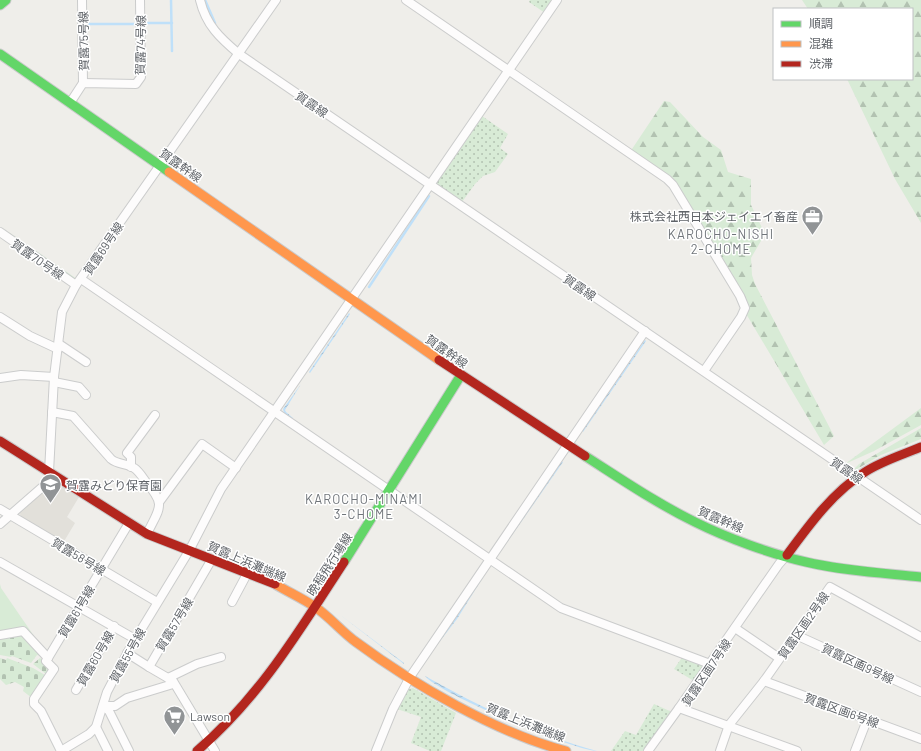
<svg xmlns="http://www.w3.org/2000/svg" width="921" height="751" font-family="Barlow,'Noto Sans JP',sans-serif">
<defs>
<pattern id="grass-dots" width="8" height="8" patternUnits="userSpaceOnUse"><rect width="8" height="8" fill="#d8ebd6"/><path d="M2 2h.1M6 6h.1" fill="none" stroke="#b2c2b1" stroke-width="1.8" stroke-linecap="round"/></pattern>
<pattern id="forest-firs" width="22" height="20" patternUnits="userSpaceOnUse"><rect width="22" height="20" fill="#d8ebd6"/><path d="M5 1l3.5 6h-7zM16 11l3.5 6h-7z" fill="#b2c2b1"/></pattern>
<pattern id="cemetery-stones" width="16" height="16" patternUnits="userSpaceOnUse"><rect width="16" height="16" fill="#d8ebd6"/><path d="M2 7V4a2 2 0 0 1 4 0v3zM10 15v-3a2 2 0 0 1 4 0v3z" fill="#b2c2b1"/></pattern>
<pattern id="water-waves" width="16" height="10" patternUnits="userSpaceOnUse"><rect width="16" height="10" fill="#bfe0f9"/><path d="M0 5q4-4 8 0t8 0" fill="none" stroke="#9eb9cd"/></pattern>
</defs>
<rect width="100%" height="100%" fill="#efeeea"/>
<path fill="#e2e0da" d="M54,481L79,497L67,517L75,523L63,543L22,517L19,513Z"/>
<g fill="url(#grass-dots)">
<path d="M530,0H554L545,13L529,2Z"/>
<path d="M482,116L508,134L500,148L508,154L495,172L483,176L475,184L462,202L438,186L436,181Z"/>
<path d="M0,226L77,279L76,280Z"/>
<path d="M683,656L706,664L694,681L674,669Z"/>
<path d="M413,688L456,713L441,751H430L411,743L421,717L397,709L406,690Z"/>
<path d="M654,704L672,712L646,751H611L625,731L636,735Z"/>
</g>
<g fill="url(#forest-firs)">
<path d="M802,0H921V223L895,179L847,79H912V9H808Z"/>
<path d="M664,101L670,102L703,137L721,150L728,172L751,179V205L765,234L751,258L752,275L755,284L834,436L824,445L745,312L677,188L630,152Z"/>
<path d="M921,408V425L874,451L845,464Z"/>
<path d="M921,428V439L881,455L857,469H854L859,464Z"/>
</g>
<g fill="url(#cemetery-stones)">
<path d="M22,634L41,653V656L37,655L31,663L12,656L11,657L0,655V638L16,637Z"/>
<path d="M0,658L6,660L7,658L33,668L45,675L46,674L33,664L40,658L52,669L32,698L23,691L24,687L15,682L6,685L0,679Z"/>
</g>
<path fill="#d8ebd6" d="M0,584L1,588L34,636L0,633Z"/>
<g fill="url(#water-waves)">
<path d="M349,313L350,314L310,373L309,372Z"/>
<path d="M645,340L646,341L583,432L582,431Z"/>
<path d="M301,384L285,410L286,412L293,418L292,419L284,413L283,409Z"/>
<path d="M561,461L563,462L496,558Z"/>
<path d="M490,566L457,619L420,667Z"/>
<path d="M339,614L404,663V664Z"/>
<path d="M425,676C480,707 536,734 597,751C575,751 436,692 425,676Z"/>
</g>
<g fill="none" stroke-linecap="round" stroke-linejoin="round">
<g stroke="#bfe0f9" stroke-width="2.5">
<path d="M171,0L172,51"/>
<path d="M205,0L215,23"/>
<path d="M144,23H172"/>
<path d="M86,24H136"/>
<path d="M369,287L429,196"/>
</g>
<defs>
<g id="street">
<path d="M82,0L83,83"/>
<path d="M200,0C206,25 220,38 239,54L921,520"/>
<path d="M406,0L667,179L673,185L740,296L745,308L741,317L704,371"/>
<path d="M70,103L83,83L136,84L141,77L140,0"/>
<path d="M0,232L76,285"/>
<path d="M81,279L561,608L710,664"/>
<path d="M0,317L30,336L58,349"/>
<path d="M59,344L86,362"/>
<path d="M0,378L21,375L54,377"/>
<path d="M54,382L79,387L86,395"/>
<path d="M52,412L73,416L111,459C118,465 127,463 134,468C139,471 143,478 146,482C167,506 159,508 147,534"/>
<path d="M131,467V457L127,453L155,415"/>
<path d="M49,472L54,377L62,312L76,285L276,0"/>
<path d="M160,501L202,444L236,468"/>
<path d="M0,509L157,602"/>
<path d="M0,524L55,476"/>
<path d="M787,555L779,564L679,708L797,751"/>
<path d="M0,562L135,639"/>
<path d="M232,602L248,572"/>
<path d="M735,628L779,658"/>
<path d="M0,635L23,631L48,658L46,661L54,669L34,699V704L41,711L61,751"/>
<path d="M796,635L921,692"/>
<path d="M127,653L149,667L212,559"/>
<path d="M48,658L129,523"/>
<path d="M149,667L173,681L215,751"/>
<path d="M168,678L197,664L221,657"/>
<path d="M764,681L921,739"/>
<path d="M76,690L114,626"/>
<path d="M103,706H115L127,698L173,684"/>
<path d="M103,706L109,711L129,751"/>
<path d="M96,727L108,751"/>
<path d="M61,751L89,734L96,727L107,692L130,648L189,551L221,489L557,0"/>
<path d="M376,751L393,709L410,677L645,331"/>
<path d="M648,751L679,708"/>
<path d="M720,751L729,725L764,681L830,587L921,637"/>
<path d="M855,751L867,720"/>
</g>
<g id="fast">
<path d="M0,5L6,0"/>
<path d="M0,54L169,172"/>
<path d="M585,456C621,479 656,503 695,522C727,538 771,554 806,562C844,571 883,573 921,577"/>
<path d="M344,562L461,375"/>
</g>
<g id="slow">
<path d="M169,172L439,360"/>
<path d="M275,584C288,592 302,598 315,607C330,617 342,632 356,642C414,685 497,733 566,751"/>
</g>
<g id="jam">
<path d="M439,360L585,456"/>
<path d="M0,441L147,534L275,584"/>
<path d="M787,555C809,525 833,492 865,472C882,461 902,455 921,447"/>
<path d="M197,751C260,697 299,631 344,562"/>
</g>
</defs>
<use href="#street" stroke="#cbcccc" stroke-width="10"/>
<use href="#fast" stroke="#cacacb" stroke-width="11"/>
<use href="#slow" stroke="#cacacb" stroke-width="11"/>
<use href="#jam" stroke="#cacacb" stroke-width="11"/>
<use href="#street" stroke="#fdfcfc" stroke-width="8"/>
<use href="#fast" stroke="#63d668" stroke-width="9"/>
<use href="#slow" stroke="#ff974d" stroke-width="9"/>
<use href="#jam" stroke="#b3261e" stroke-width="9"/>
</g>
<defs>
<symbol id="office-pin" viewBox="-11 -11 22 30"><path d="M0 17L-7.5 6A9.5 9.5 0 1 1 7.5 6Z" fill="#919496" stroke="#fff"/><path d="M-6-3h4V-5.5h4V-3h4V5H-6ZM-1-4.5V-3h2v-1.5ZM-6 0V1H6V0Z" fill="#fff"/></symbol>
<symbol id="school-pin" viewBox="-11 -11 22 30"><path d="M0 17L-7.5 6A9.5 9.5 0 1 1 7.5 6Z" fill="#919496" stroke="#fff"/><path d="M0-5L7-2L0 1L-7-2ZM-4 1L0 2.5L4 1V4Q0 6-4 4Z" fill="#fff"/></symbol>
<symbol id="supermarket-pin" viewBox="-11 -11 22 30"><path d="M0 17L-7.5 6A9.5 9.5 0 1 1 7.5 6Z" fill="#919496" stroke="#fff"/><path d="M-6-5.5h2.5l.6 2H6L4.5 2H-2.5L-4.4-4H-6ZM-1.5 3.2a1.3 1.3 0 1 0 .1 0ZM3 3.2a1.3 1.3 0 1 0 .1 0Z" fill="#fff"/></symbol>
</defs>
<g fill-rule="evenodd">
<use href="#office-pin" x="800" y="204" width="25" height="34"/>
<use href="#school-pin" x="38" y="472" width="25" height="34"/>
<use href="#supermarket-pin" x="162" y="704" width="25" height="34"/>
</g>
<g text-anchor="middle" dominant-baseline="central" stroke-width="3" stroke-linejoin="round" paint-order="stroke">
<g font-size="12" fill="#5f6368" stroke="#fff">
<text transform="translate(83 41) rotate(-91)">賀露75号線</text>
<text transform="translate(140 45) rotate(-89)">賀露74号線</text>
<text transform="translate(312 104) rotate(34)">賀露線</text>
<text transform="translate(181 165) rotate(35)">賀露幹線</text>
<text transform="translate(103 248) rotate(-56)">賀露69号線</text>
<text transform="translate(38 259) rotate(35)">賀露70号線</text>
<text transform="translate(580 287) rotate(34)">賀露線</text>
<text transform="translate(447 351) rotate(35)">賀露幹線</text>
<text transform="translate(847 470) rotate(34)">賀露線</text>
<text transform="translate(721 519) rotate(23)">賀露幹線</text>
<text transform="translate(79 556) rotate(31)">賀露58号線</text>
<text transform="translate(247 561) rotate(23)">賀露上浜灘端線</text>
<text transform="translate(329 564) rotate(-57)">晩稲飛行場線</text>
<text transform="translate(76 611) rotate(-59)">賀露61号線</text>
<text transform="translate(174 624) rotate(-59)">賀露57号線</text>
<text transform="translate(803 625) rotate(-55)">賀露区画2号線</text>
<text transform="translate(127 655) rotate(-61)">賀露55号線</text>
<text transform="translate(95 658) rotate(-60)">賀露60号線</text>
<text transform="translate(858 663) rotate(25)">賀露区画9号線</text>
<text transform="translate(706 672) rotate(-56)">賀露区画7号線</text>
<text transform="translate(842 710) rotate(20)">賀露区画6号線</text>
<text transform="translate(526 722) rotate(22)">賀露上浜灘端線</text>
</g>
<g font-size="12" fill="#5f6368" stroke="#fff" text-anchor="start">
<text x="798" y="216" text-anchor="end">株式会社西日本ジェイエイ畜産</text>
<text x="66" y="485">賀露みどり保育園</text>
<text x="190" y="716">Lawson</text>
</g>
<g font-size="13" letter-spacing="1" fill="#70757a" stroke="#fff">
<text x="721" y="234">KAROCHO-NISHI<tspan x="721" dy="15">2-CHOME</tspan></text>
<text x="364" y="499">KAROCHO-MINAMI<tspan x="364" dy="15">3-CHOME</tspan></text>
</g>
</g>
<rect x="773" y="8" width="140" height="72" fill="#ffffff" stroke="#bfc1c3"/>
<rect x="781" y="21" width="20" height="6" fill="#63d668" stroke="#bfc1c3"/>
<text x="809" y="28" font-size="12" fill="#5f6368">順調</text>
<rect x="781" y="41" width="20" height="6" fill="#ff974d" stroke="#bfc1c3"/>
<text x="809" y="48" font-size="12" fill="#5f6368">混雑</text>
<rect x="781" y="61" width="20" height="6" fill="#b3261e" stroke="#bfc1c3"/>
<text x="809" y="68" font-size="12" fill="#5f6368">渋滞</text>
</svg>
